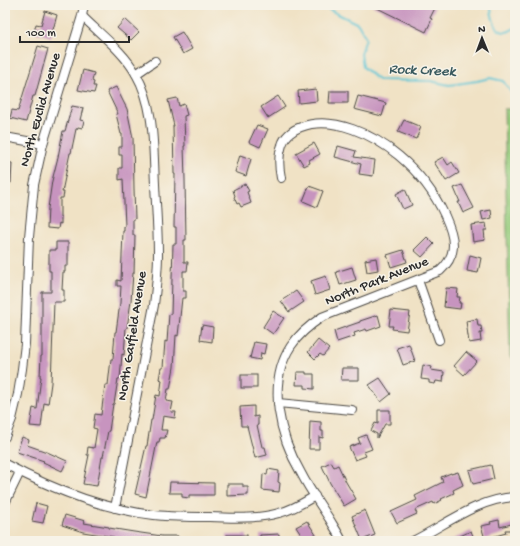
<svg xmlns="http://www.w3.org/2000/svg" width="520" height="546" font-family="'Gochi Hand',sans-serif">
<rect width="100%" height="100%" fill="#f7f3e8"/>
<filter id="ink" filterUnits="userSpaceOnUse"><feTurbulence type="fractalNoise" baseFrequency=".025" numOctaves="2"/><feDisplacementMap in="SourceGraphic" scale="8" xChannelSelector="R" yChannelSelector="G"/><feConvolveMatrix kernelMatrix="1 2 1 2 8 2 1 2 1" color-interpolation-filters="sRGB"/></filter>
<filter id="wash" filterUnits="userSpaceOnUse"><feTurbulence type="fractalNoise" baseFrequency=".012" numOctaves="4" result="noise"/><feDisplacementMap in="SourceGraphic" scale="16" xChannelSelector="R" yChannelSelector="G"/><feGaussianBlur stdDeviation="0.9" result="paint"/><feColorMatrix in="noise" values="0 0 0 0 0 0 0 0 0 0 0 0 0 0 0 0 0 1.4 0 .05"/><feComposite in="paint" operator="in"/></filter>
<g filter="url(#wash)">
<rect width="100%" height="100%" fill="#f0e2c5"/>
<path fill="#98cd7e" stroke="#627c54" d="M504,109H515V360L510,357Z"/>
<g fill="none" stroke-linecap="round" stroke-linejoin="round">
<g stroke="#59c4d4" stroke-width="2">
<path d="M320,5L358,24L366,38L361,54L363,67L378,80L431,81L449,85L477,81L490,78L503,81L511,92L515,99"/>
<path d="M491,5C491,14 494,33 506,32C509,32 512,29 515,28"/>
<path d="M515,111C511,119 509,124 515,131"/>
</g>
</g>
<g id="blocks">
<g fill="#c794bf">
<path d="M371,5H429L435,8L430,18L432,19L426,32Z"/>
<path d="M45,11L57,15L51,37L34,32L36,24L41,25Z"/>
<path d="M125,19L139,32L131,40L117,28Z"/>
<path d="M182,32L192,49L183,54L173,37Z"/>
<path d="M38,46L48,49L35,96H33L26,122L10,118L12,110L18,111Z"/>
<path d="M83,70L94,73L92,81L94,82L93,86H96L94,93L78,90Z"/>
<path d="M116,87L127,109L133,138L134,189L135,219H133V235H135L134,273H133L131,301L127,328H126L124,355L122,354L120,379H118L114,404H113L109,431H108L103,457H102L97,486L83,484L89,455H87L88,447L94,448L97,429L93,428L95,414L101,415L105,385H108L111,359H113L115,332H116L120,303L121,286H117V280L121,281L123,231H124V226H125L123,179L119,180V168H122V155H119V147H122V134H121L116,114H118L107,91Z"/>
<path d="M316,89L317,101L299,103L298,91Z"/>
<path d="M330,91H348V103H329Z"/>
<path d="M278,96L285,107L268,118L261,107Z"/>
<path d="M358,96L386,103L382,116L354,109Z"/>
<path d="M177,98L179,106L184,104L187,115L184,116L185,146H184L185,180L186,240H184V262H188L187,271H183V291H186V298H182L178,336L176,335L174,367L170,389H168L166,401L173,402L171,412H176L175,418L163,416L161,430H167L165,438H160L159,442H157L146,497L135,494L146,446H147L151,420H152L156,395L160,396L162,380L159,379L161,368H163L165,341L167,342L169,314H171L173,244H176V227H174L175,174H174L173,126H174L168,100Z"/>
<path d="M72,106L83,108L80,120L84,121L82,128L78,127L77,129H76L71,153H70L62,192H64L63,198H60V217H61V224L59,223L58,229L47,228L48,208L52,181L58,157L63,131H65Z"/>
<path d="M404,120L421,127L416,139L398,132Z"/>
<path d="M257,125L268,129L260,147L249,142Z"/>
<path d="M314,143L320,154L309,160L310,163L304,166L296,153Z"/>
<path d="M338,146L356,151L354,157L375,160L373,176L359,174L361,164L335,157Z"/>
<path d="M240,155L251,159L246,176L235,172Z"/>
<path d="M443,157L448,165L452,162L459,173L446,181L434,162Z"/>
<path d="M5,162L12,163L11,183H5Z"/>
<path d="M245,184L249,191L247,192L251,203L241,207L239,203L237,204L234,197L235,196L233,190Z"/>
<path d="M462,185L474,208L463,213L458,202H460L454,188Z"/>
<path d="M309,186L323,191L317,207L303,201Z"/>
<path d="M405,189L412,205L403,209L396,194Z"/>
<path d="M491,210L492,218L483,220L481,212Z"/>
<path d="M486,223L487,230H484L485,240L473,242L471,225Z"/>
<path d="M427,237L434,244L422,257L414,250Z"/>
<path d="M56,242H68V266H65V272H63L62,290H64V302H54L51,383L48,404L44,403L41,427L30,426L33,408L37,409L41,377H40L41,356H42V292H51V271H49V250H56Z"/>
<path d="M403,250L407,262L391,267L387,255Z"/>
<path d="M470,255L481,258L478,273L467,271Z"/>
<path d="M376,258L378,270L367,272L365,260Z"/>
<path d="M352,267L356,280L340,285L336,272Z"/>
<path d="M326,276L330,290L315,295L311,281Z"/>
<path d="M446,288L458,289L457,297H460L459,303H461L460,309L444,307Z"/>
<path d="M296,291L304,302L289,312L281,301Z"/>
<path d="M391,310L410,312L407,331L392,329L393,326H389Z"/>
<path d="M273,311L284,318L273,334L263,327Z"/>
<path d="M378,315L381,326L367,331L366,329L354,333L355,336L337,342L334,331L360,322V321Z"/>
<path d="M477,319L478,326H481L482,333H480L481,341L469,343L466,321Z"/>
<path d="M202,325L213,327L212,342L200,340Z"/>
<path d="M318,340L329,349L323,356L320,354L315,359L308,352Z"/>
<path d="M254,342L266,344L264,354L261,353L260,360L250,358Z"/>
<path d="M409,344L415,361L403,365L397,348Z"/>
<path d="M466,352L477,361L464,375L454,366Z"/>
<path d="M423,365L432,367L431,370L444,372L443,382L436,381L435,384L429,383V380L421,379Z"/>
<path d="M342,368H359V380H341Z"/>
<path d="M297,372H306V374H314V389L305,388V385H296Z"/>
<rect x="241" y="375" width="16" height="13"/>
<path d="M380,378L391,394L381,402L369,385Z"/>
<path d="M254,406V417L258,416V425H257L262,447H265L267,455L255,458L247,426H241L240,407Z"/>
<path d="M378,410H390V424H385L377,438V434L371,431L375,423L378,424Z"/>
<path d="M310,421L321,422V431H323V438L319,437V449H309Z"/>
<path d="M366,435L372,449L364,452L366,456L355,460L349,447L360,443L358,438Z"/>
<path d="M22,437L29,440L27,445L47,452L67,461L62,471L43,462L44,461L17,452Z"/>
<path d="M331,462L334,467L338,465L346,482L356,499L344,506L330,483L322,466Z"/>
<path d="M491,465L494,479L473,484L469,470Z"/>
<path d="M268,469L279,471L278,482L280,483L279,492L262,490L263,474L267,475Z"/>
<path d="M458,472L463,485L453,490L454,493L441,499L442,500L434,504L433,502L415,510L417,514L397,523L391,512L417,500L415,496L443,482L441,477L451,473V474Z"/>
<path d="M170,482L214,483V495H189V498L182,497V493H169Z"/>
<path d="M227,484H243V487H248V495L227,496Z"/>
<path d="M36,503L47,506L43,523L32,521Z"/>
<path d="M365,510L375,535L362,540L352,516Z"/>
<path d="M65,515L85,521L84,523L109,527V528L134,532L162,536H178V541H113L114,537L83,532L62,525Z"/>
<path d="M499,520L500,527L515,523V530H505L506,533L485,539L481,526L491,524L490,522Z"/>
<path d="M307,521L320,541H305L296,527Z"/>
<path d="M471,531L475,541H449Z"/>
<path d="M279,534V541H260V535Z"/>
<rect x="227" y="535" width="20" height="6"/>
</g>
</g>
</g>
<g filter="url(#ink)">
<use href="#blocks" fill-opacity="0" stroke="#494642" stroke-width="1"/>
<g fill="none" stroke-linecap="round" stroke-linejoin="round">
<defs>
<g id="minor">
<path d="M82,16C100,34 124,52 136,74C155,107 153,147 155,184C156,207 158,230 158,254C158,271 156,288 154,305L115,508"/>
<path d="M136,74L155,61"/>
<path d="M5,137L43,144"/>
<path d="M281,178C279,168 278,156 282,145C284,137 292,130 301,127C333,115 374,135 399,156C418,172 434,192 445,216C454,236 459,254 440,271L322,317C310,325 299,334 291,346C266,384 280,437 301,473C309,489 320,504 330,520C334,527 339,534 342,541"/>
<path d="M418,280L439,340"/>
<path d="M278,403L352,410"/>
<path d="M5,437L12,419L18,394L22,369L25,344L29,237L34,185L43,144L82,16L84,5"/>
<path d="M5,464C52,489 101,509 154,515C173,517 191,517 209,517C231,518 258,519 279,513C292,510 303,503 315,496"/>
<path d="M5,503L20,472"/>
<path d="M413,541C447,524 477,499 515,497"/>
</g>
</defs>
<use href="#minor" stroke="#494642" stroke-width="10"/>
<use href="#minor" stroke="#fff" stroke-width="8"/>
</g>
</g>
<g text-anchor="middle" dominant-baseline="central" stroke-width="3" stroke-linejoin="round" paint-order="stroke">
<g font-size="14" fill="#2b2b2b" stroke="#f7f3e8">
<text transform="translate(41 110) rotate(-74)">North Euclid Avenue</text>
<text transform="translate(377 282) rotate(-22)">North Park Avenue</text>
<text transform="translate(133 336) rotate(-81)">North Garfield Avenue</text>
</g>
<g font-size="15" font-style="italic" fill="#39595e" stroke="#f7f3e8">
<text transform="translate(422 71) rotate(2)">Rock Creek</text>
</g>
</g>
<rect width="520" height="546" fill="none" stroke="#f7f3e8" stroke-width="20"/>
<g transform="translate(482 38) rotate(359)" stroke="#f7f3e8" stroke-width="3" paint-order="stroke">
<path d="M0-3L7 15L0 10L-7 15Z" fill="#2b2b2b"/>
<text y="-6" font-size="11" font-weight="bold" text-anchor="middle" fill="#2b2b2b">N</text>
</g>
<path d="M20 36v6h109v-6" fill="none" stroke="#2b2b2b" stroke-width="2"/>
<text x="26" y="36" font-size="12" fill="#2b2b2b" stroke="#f7f3e8" stroke-width="3" paint-order="stroke">100 m</text>
</svg>
